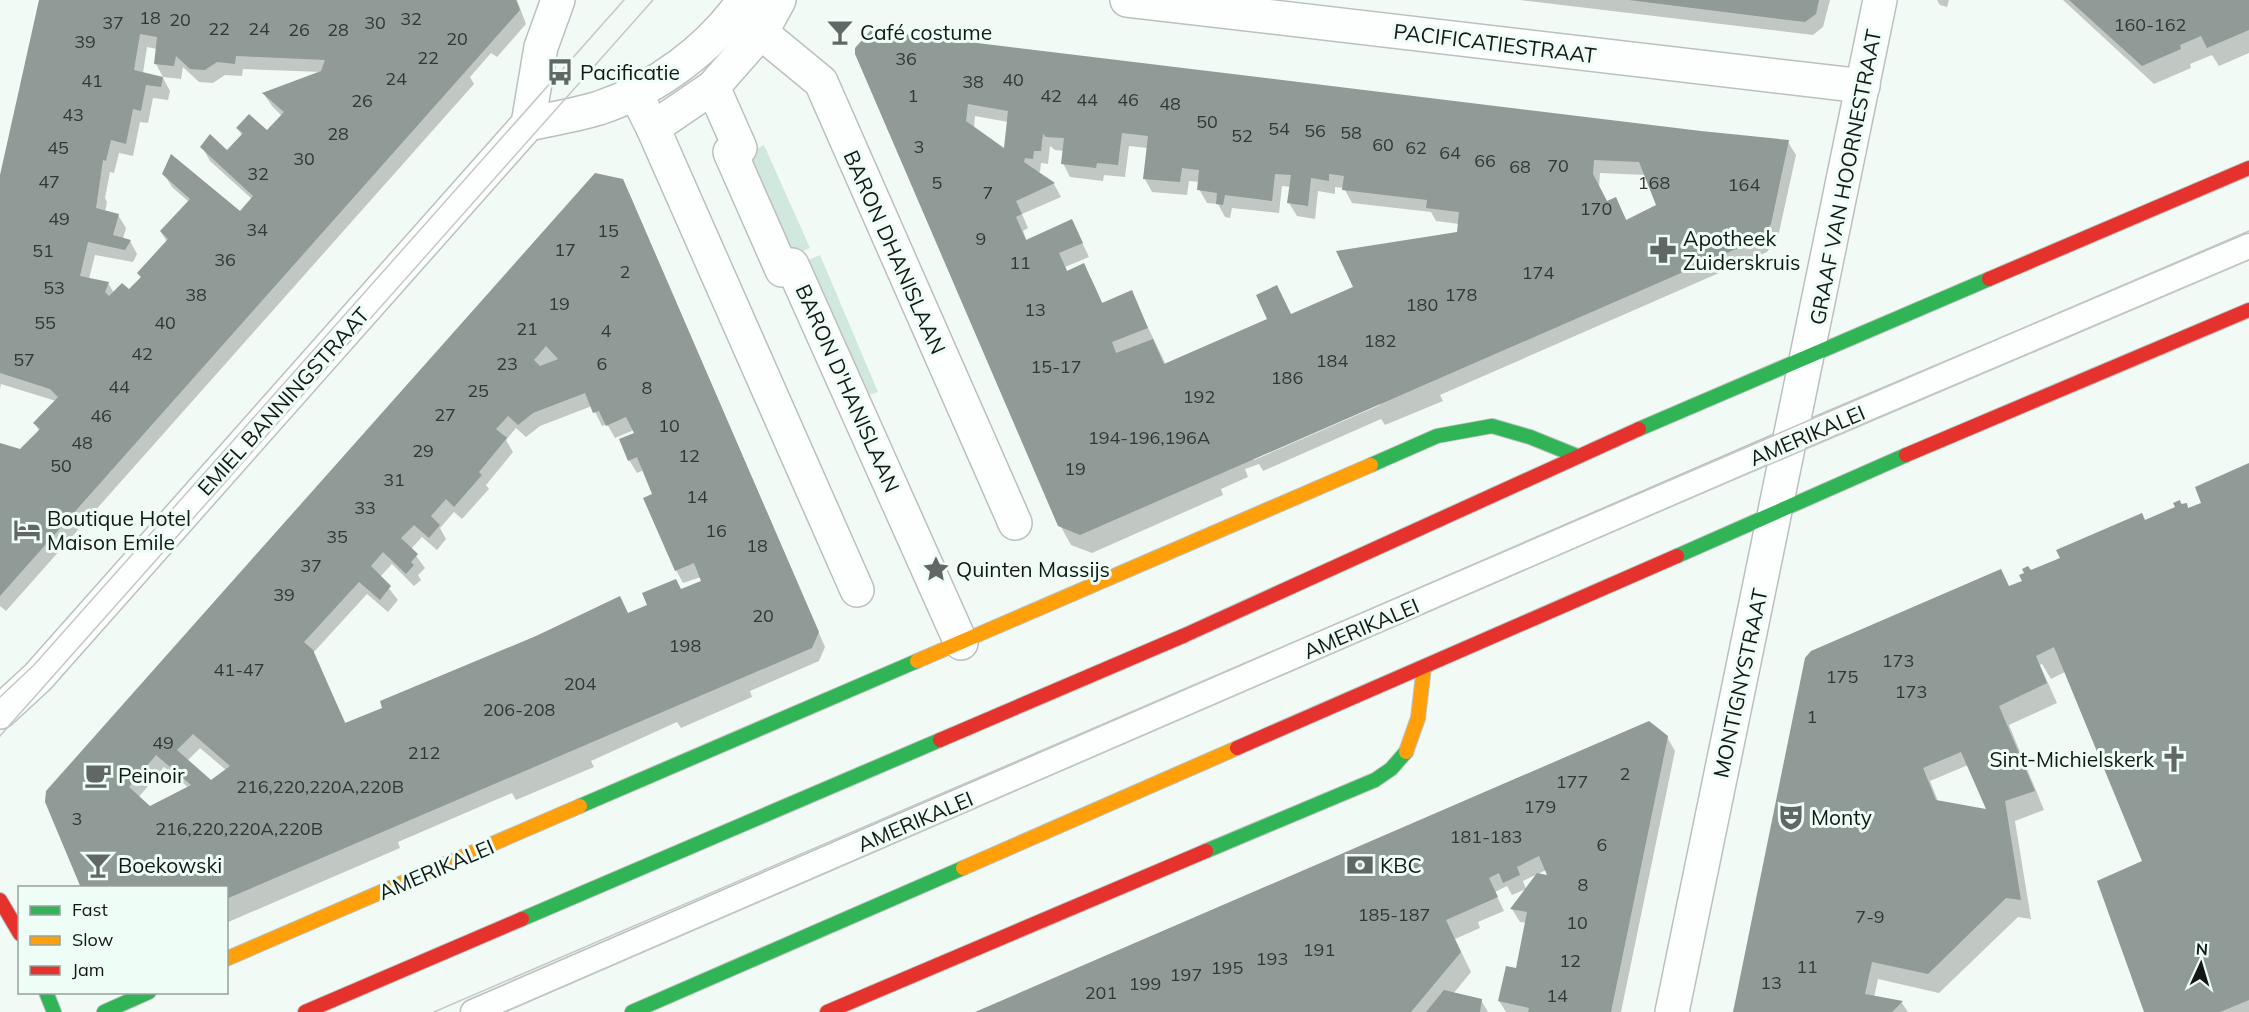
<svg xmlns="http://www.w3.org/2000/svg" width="2249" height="1012" font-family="Mulish,sans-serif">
<rect width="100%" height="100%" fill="#f2faf6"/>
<g fill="#d0e8de">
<path d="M764,145L810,248L791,256L746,154Z"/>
<path d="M820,255L878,392L855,400L784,271Z"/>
</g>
<g fill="#0003" fill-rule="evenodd">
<path d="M40,0H517L526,24L497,57L491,53L470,77L474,84L6,611L0,606V445L21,450L39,431L35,423L56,401L1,384L0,389V182ZM147,47L157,49L156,64L163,77L181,79L183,67L199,82L213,83L225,75L242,76L243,69L322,72L264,94L272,106L282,116L267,132L238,129L242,136L227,152L202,147L210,161L252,199L241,213L164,174L172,187L189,202L161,232L167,242L139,273L141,278L130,292L114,293L108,283L89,279L95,255L133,262L137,254L130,241L123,239L126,228L118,215L105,212L107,202L105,198L110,172L114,173L119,153L133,156L140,122L148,123L153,98L168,100L170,91L163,78L143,73Z"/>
<path d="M1520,0H1830L1823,27L1813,35Z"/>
<path d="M1937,0H1949L1947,7L1940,5Z"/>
<path d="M2063,0H2249V53L2219,66L2212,55L2190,64L2191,68L2154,84Z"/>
<path d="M857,53L1788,142L1796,155L1778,237L1767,252L1440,395L1443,401L1385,425L1381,419L1263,471L1259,464L1245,469L1248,477L1221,489L1223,495L1092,553L1071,545L1060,525ZM975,116L1008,122L1005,151L974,129ZM1050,146L1055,150L1064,151L1063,163L1070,177L1103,181L1104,175L1125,177L1129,146L1148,148L1145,179L1152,192L1187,195L1189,181L1200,182L1199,189L1207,203L1218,204L1225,217L1230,218L1232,208L1279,213L1282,186L1291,187L1289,203L1297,216L1315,219L1318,191L1335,194V187L1344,188L1352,203L1431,212L1436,221L1459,224L1458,234L1325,301L1166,365L1131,292L1103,304L1091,278L1068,272L1065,267L1089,257L1072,221L1027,241L1023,231L1028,228L1022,214L1061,197L1054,184L1035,171L1040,172L1041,163L1048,164ZM1600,173L1645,175L1658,206L1627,221L1616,199L1607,203L1599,189ZM1379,402L1380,405L1254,460V457Z"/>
<path d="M629,193L825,647L819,661L750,691L752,697L681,728L677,722L591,761L594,767L516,800L512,793L398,842L400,848L226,923V888L47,802ZM592,406L602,426L607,424L615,438L634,430L636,434L629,460L637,473L644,470L654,495L676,570L683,583L701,577L703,582L628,614L346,724L313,653L367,594L388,612L398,600L380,577L392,564L414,586L421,580L418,575L425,568L411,549L422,537L437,550L446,539L440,528L454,512L462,519L489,489L486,485L513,452L506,440L516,428L526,437L540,426ZM200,748L226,770L211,782L187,761ZM164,767L189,788L157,817L138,798Z"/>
<path d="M2249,465V1012H2146L2144,862L2065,672L2051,679L2042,664L2040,665L2057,703L2009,725L2044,810L2015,821L2031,919L2018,917L1939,993L1878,979L1874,998L1902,1003L1908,1012H1734L2007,589L2024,581L2030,572L2177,508L2180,502L2189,510L2200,505ZM1968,765L1989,811L1938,801L1930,781Z"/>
<path d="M1667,737L1675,751L1621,1012H1506L1499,1001L1517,970L1527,923L1520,922L1512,909L1549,877L1546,870L1523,881L1526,889L1512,895L1507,886L1495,892L1504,911L1478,922L1480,928L1455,939L1471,972L1453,994L1481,1000L1488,1012H980Z"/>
</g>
<g fill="#909a96" fill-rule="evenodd">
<path d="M39,0H516L520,10L0,596V443L20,449L40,429L33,423L58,397L50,389L0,373V175ZM140,34L157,37L154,64L174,66L176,56L190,69L205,70L217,62L235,64L236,56L325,60L321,71L262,93L284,112L267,130L249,114L236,128L243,133L227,150L210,134L200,147L253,196L240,211L171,154L162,174L190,199L160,231L168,239L137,273L141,277L129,289L122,283L109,296L105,292L109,282L80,276L88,242L125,250L131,240L113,235L119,214L96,208L103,160L106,161L111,140L126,144L133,109L141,111L146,85L161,87L163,77L134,70Z"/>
<path d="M1629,0H1819L1816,14L1805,22Z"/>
<path d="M2069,0H2249V30L2207,48L2201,36L2180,45L2181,49L2142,66Z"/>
<path d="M871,30L1701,131L1789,140L1771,224L1759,239L1080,535L1058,526L855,54V48ZM968,104L1008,111L1004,148L966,121ZM1122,133L1148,136L1143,179L1180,182L1182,168L1199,170L1197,190L1217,193L1216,204L1223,205L1225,195L1272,201L1275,174L1291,175L1287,203L1308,206L1311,178L1329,181V174L1344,176L1342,190L1427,200L1426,208L1459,212L1457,232L1336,251L1353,287L1291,314L1277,285L1256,295L1267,319L1164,364L1153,339L1116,353L1112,342L1148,328L1132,290L1102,303L1084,263L1067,271L1059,253L1083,243L1072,219L1026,240L1016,217L1022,214L1016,201L1055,183L1024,162L1025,158L1033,159L1034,151H1041L1043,134L1046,137L1064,138L1061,164L1096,168L1097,163L1118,165ZM1594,160L1639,162L1656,205L1626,220L1616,197L1607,201L1593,174Z"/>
<path d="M595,173L623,179L819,632L812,648L226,899V888H81L45,802L46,791ZM546,346L558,359L540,366L534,360ZM585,393L593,413L599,411L606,426L626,417L634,433L619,439L628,461L637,457L652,494L643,498L675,571L694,563L701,581L681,589L676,579L642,593L647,605L628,613L620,596L536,636L380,701L382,708L345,723L313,650L304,642L359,582L380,600L391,586L371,566L383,552L406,574L414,565L411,562L418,554L401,538L414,525L429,538L440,525L431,516L446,499L454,507L482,475L479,472L507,438L496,429L508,416L518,425L533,413ZM193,734L230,766L211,780L177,750ZM156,755L191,785L150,806L129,787Z"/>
<path d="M2249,463V1000L2220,1012H2144L2097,881L2142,861L2054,647L2036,656L2047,683L1999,706L2035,791L2005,801L2021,900L2006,898L1928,974L1872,962L1865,994L1903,1001L1892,1012H1733L1805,658L1811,651L2001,569L2009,586L2022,581L2019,575L2024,573L2022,569L2028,566L2031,570L2060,558L2056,550L2142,513L2145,520L2175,507L2173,503L2180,500L2181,504L2187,503L2188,508L2201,503L2195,487ZM1961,752L1986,809L1936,800L1923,768Z"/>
<path d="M1649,721L1668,736L1611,1012H1528L1529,1008L1498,1001L1506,966L1516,968L1527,912L1510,909L1537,873L1547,875L1539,856L1517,867L1520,875L1503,883L1499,873L1489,878L1498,897L1446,920L1461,952L1411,1012H975Z"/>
<path d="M1444,990L1482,999L1480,1012H1426Z"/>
</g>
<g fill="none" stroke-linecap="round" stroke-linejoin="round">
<defs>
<path id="lane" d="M473,1012L1790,441L2249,246"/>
<g id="street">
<path d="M1127,0L1863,86"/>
<path d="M736,12L821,82L1015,523"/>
<path d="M713,87L740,148L730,152L782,270L792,265L961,643"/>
<path d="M635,92L653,128L857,590"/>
<path d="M528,124C551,119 576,115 599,108C656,89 710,49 744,0"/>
<path d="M653,128L713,87L762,31L779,0"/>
<path d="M0,712L38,677L528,124L541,47L558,0"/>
<path d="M1672,1012L1880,0"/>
</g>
<g id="fast">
<path d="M1639,429L1989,279"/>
<path d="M1371,465L1437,436L1492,426L1530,437L1577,456"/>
<path d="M1677,556L1906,455"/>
<path d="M580,806L917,661"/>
<path d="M1206,851L1375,780L1391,769L1406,752"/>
<path d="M522,919L940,740"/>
<path d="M46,992L54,1012"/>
<path d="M104,1012L149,992"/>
<path d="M632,1012L963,868"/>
</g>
<g id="slow">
<path d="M917,661L1371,465"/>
<path d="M1406,752L1418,718L1424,667"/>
<path d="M963,868L1237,748"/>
<path d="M226,959L580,806"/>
</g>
<g id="jam">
<path d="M1989,279L2249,168"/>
<path d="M1906,455L2249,310"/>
<path d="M1183,636L1639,429"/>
<path d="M940,740L1183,636"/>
<path d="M1237,748L1677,556"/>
<path d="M0,900L20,934"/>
<path d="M305,1012L522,919"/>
<path d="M827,1012L1206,851"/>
</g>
</defs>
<use href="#lane" stroke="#bac0bd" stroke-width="27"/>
<use href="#street" stroke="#bac0bd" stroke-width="36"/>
<use href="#fast" stroke="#bac0bd" stroke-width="16"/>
<use href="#slow" stroke="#bac0bd" stroke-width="16"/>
<use href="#jam" stroke="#bac0bd" stroke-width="16"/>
<use href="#lane" stroke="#fdfefe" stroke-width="24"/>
<use href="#street" stroke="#fdfefe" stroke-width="33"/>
<use href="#fast" stroke="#30b455" stroke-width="14"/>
<use href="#slow" stroke="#ff9f0a" stroke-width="14"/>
<use href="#jam" stroke="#e5322d" stroke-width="14"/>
<g stroke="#c5c7c6" stroke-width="1.5">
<path d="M0,697L34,665L624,0"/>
<path d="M0,736L653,0"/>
<path d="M434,1012L2249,231"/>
<path d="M504,1012L1684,501L2249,260"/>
</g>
</g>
<defs>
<symbol id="bar-bare" viewBox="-9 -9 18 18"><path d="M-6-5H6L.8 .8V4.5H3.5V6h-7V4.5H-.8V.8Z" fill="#616764" stroke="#eefdf6" stroke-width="2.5" paint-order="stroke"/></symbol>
<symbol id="bus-bare" viewBox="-9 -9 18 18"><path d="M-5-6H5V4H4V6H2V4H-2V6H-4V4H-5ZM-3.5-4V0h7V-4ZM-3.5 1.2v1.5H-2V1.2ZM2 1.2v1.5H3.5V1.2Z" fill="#616764" stroke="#eefdf6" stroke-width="2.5" paint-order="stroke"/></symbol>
<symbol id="pharmacy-bare" viewBox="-9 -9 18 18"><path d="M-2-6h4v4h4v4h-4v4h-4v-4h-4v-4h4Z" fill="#616764" stroke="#eefdf6" stroke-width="2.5" paint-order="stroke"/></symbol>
<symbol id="hotel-bare" viewBox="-9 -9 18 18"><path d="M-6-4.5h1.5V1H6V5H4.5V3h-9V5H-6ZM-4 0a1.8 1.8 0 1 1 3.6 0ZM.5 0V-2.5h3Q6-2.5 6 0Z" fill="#616764" stroke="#eefdf6" stroke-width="2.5" paint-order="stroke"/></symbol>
<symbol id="sight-bare" viewBox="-9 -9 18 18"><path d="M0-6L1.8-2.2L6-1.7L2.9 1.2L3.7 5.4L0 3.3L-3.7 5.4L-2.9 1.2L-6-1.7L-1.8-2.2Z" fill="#616764" stroke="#eefdf6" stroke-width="2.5" paint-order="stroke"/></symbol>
<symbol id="church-bare" viewBox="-9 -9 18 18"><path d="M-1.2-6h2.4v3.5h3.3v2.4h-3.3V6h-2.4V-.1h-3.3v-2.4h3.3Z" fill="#616764" stroke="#eefdf6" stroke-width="2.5" paint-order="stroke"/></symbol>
<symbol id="cafe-bare" viewBox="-9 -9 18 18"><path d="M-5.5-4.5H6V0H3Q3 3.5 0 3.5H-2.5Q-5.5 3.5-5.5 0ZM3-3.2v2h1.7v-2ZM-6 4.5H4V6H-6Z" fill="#616764" stroke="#eefdf6" stroke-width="2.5" paint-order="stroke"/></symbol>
<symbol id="theatre-bare" viewBox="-9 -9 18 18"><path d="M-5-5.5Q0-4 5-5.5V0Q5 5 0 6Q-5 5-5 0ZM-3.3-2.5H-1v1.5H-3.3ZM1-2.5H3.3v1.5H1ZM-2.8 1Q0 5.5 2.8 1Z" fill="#616764" stroke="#eefdf6" stroke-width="2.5" paint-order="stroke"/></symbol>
<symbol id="bank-bare" viewBox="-9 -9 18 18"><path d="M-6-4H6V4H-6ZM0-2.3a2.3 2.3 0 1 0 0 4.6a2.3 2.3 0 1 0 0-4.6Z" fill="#616764" stroke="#eefdf6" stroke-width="2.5" paint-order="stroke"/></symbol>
</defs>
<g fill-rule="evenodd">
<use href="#bar-bare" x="821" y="13" width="38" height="38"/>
<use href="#bus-bare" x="541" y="53" width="38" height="38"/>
<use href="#pharmacy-bare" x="1644" y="231" width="38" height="38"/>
<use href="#hotel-bare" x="8" y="511" width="38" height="38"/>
<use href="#sight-bare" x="917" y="550" width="38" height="38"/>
<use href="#church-bare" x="2155" y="740" width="38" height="38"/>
<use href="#cafe-bare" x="79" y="756" width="38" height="38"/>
<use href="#theatre-bare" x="1772" y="798" width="38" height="38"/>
<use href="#bar-bare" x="79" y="846" width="38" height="38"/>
<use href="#bank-bare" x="1341" y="846" width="38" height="38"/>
</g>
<g text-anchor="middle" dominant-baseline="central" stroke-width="6" stroke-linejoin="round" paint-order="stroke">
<g font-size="18" fill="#323836">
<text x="150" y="17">18</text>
<text x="411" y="18">32</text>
<text x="180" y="19">20</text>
<text x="113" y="22">37</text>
<text x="375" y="22">30</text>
<text x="2150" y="24">160-162</text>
<text x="219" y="28">22</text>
<text x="259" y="28">24</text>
<text x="299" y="29">26</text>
<text x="338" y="29">28</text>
<text x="457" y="38">20</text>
<text x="85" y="41">39</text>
<text x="428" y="57">22</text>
<text x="906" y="58">36</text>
<text x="396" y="78">24</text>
<text x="1013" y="79">40</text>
<text x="92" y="80">41</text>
<text x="973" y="81">38</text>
<text x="913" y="95">1</text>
<text x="1051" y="95">42</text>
<text x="1087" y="99">44</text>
<text x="1128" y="99">46</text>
<text x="362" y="100">26</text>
<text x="1170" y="103">48</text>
<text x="73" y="114">43</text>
<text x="1207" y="121">50</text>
<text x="1279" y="128">54</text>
<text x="1315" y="130">56</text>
<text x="1351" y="132">58</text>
<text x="338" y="133">28</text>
<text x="1242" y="135">52</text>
<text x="1383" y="144">60</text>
<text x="919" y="146">3</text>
<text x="58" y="147">45</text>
<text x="1416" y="147">62</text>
<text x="1450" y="152">64</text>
<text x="304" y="158">30</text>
<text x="1485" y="160">66</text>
<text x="1558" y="165">70</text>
<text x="1520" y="166">68</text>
<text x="258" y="173">32</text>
<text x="49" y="181">47</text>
<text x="937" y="182">5</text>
<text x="1654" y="182">168</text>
<text x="1744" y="184">164</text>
<text x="988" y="192">7</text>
<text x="1596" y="208">170</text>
<text x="59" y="218">49</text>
<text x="257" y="229">34</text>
<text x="608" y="230">15</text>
<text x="981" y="238">9</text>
<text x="565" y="249">17</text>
<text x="43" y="250">51</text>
<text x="225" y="259">36</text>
<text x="1020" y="262">11</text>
<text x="625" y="271">2</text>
<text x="1538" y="272">174</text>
<text x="54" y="287">53</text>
<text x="196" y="294">38</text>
<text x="1461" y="294">178</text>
<text x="559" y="303">19</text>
<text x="1422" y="304">180</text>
<text x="1035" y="309">13</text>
<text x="45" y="322">55</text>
<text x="165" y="322">40</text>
<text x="527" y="328">21</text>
<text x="606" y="330">4</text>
<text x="1380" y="340">182</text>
<text x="142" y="353">42</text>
<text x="24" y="359">57</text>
<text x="1332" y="360">184</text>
<text x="507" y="363">23</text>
<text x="602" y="363">6</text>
<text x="1056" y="366">15-17</text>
<text x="1287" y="377">186</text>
<text x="119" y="386">44</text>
<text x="647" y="387">8</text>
<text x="478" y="390">25</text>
<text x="1199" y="396">192</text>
<text x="445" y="414">27</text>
<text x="101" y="415">46</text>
<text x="669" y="425">10</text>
<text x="1149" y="437">194-196,196A</text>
<text x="82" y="442">48</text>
<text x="423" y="450">29</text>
<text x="689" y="455">12</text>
<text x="61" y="465">50</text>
<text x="1075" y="468">19</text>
<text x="394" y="479">31</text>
<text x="697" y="496">14</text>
<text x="365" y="507">33</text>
<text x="716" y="530">16</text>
<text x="337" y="536">35</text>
<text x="757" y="545">18</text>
<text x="311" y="565">37</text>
<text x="284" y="594">39</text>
<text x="763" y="615">20</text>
<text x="685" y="645">198</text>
<text x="1898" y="660">173</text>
<text x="239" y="669">41-47</text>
<text x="1842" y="676">175</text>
<text x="580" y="683">204</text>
<text x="1911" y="691">173</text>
<text x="519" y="709">206-208</text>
<text x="1812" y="716">1</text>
<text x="163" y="742">49</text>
<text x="424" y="752">212</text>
<text x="1625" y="773">2</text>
<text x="1572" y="781">177</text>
<text x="320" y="786">216,220,220A,220B</text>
<text x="1540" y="806">179</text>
<text x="77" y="818">3</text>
<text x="239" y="828">216,220,220A,220B</text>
<text x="1486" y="836">181-183</text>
<text x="1602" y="844">6</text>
<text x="1583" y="884">8</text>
<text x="1394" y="914">185-187</text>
<text x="1870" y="916">7-9</text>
<text x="1577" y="922">10</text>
<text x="1319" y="949">191</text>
<text x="1272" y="958">193</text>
<text x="1570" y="960">12</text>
<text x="1807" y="966">11</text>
<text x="1227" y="967">195</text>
<text x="1186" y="974">197</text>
<text x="1771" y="982">13</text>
<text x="1145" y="983">199</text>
<text x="1101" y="992">201</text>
<text x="1557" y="995">14</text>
</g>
<g font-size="21" fill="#131816" stroke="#eefdf6" text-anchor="start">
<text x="860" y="32">Café costume</text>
<text x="580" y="72">Pacificatie</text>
<text x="1683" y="238">Apotheek<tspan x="1683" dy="24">Zuiderskruis</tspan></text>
<text x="47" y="518">Boutique Hotel<tspan x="47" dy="24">Maison Emile</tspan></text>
<text x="956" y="569">Quinten Massijs</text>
<text x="2154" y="759" text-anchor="end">Sint-Michielskerk</text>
<text x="118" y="775">Peinoir</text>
<text x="1811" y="817">Monty</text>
<text x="118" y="865">Boekowski</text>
<text x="1380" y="865">KBC</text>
</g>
<g font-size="21" fill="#131816" stroke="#eefdf6">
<text transform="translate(1495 43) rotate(7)">PACIFICATIESTRAAT</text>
<text transform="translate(1845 177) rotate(-79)">GRAAF VAN HOORNESTRAAT</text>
<text transform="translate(895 252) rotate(66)">BARON DHANISLAAN</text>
<text transform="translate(848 388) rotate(66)">BARON D'HANISLAAN</text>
<text transform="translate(283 401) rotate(-48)">EMIEL BANNINGSTRAAT</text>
<text transform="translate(1807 435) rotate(-23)">AMERIKALEI</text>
<text transform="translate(1361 628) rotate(-23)">AMERIKALEI</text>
<text transform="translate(1740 683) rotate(-78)">MONTIGNYSTRAAT</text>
<text transform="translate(915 821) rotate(-23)">AMERIKALEI</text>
<text transform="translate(436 869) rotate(-23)">AMERIKALEI</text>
</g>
</g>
<rect x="18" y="886" width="210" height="108" fill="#eefdf6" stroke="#96a19c" stroke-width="1.5"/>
<rect x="30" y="906" width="30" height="9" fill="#30b455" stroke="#96a19c" stroke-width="1.5"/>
<text x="72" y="916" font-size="18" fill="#131816">Fast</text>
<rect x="30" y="936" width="30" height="9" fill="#ff9f0a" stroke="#96a19c" stroke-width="1.5"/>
<text x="72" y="946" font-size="18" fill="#131816">Slow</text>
<rect x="30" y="966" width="30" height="9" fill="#e5322d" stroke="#96a19c" stroke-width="1.5"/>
<text x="72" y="976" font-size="18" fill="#131816">Jam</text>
<g transform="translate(2201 964) rotate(4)" stroke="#eefdf6" stroke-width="4.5" paint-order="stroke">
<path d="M0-4.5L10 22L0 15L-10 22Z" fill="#131816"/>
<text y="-9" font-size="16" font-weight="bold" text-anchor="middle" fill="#131816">N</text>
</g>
</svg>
